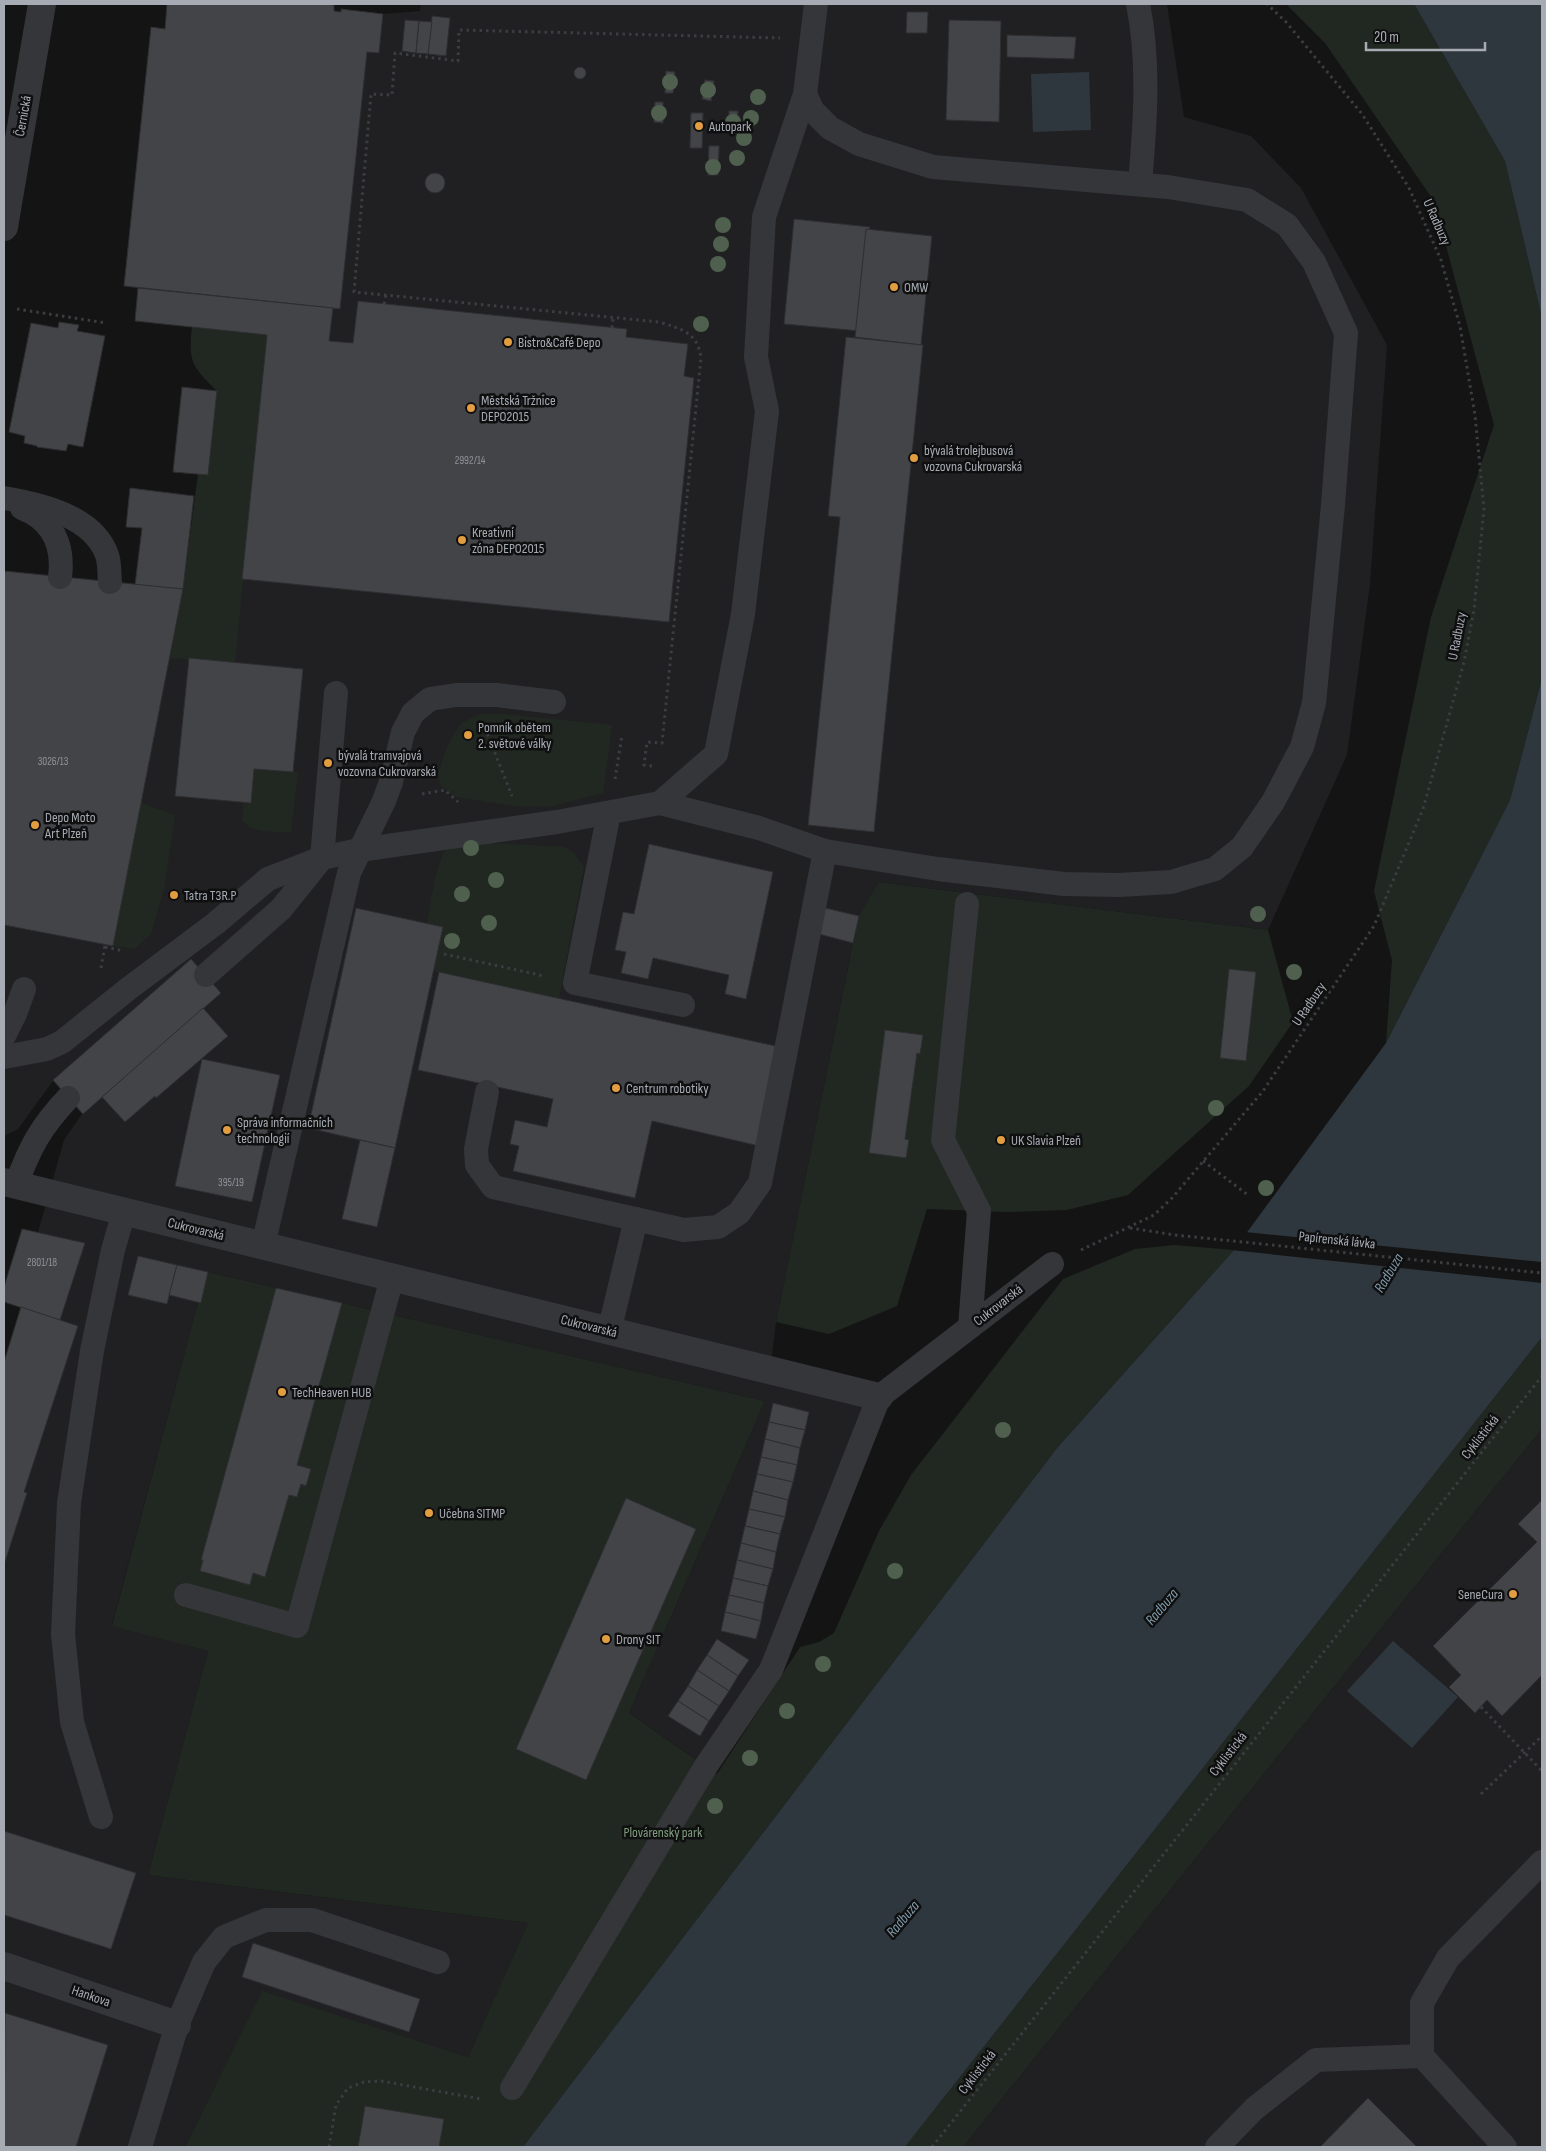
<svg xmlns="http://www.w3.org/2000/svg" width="1546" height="2151" font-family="'Sofia Sans Condensed',sans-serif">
<rect width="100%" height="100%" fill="#141415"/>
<g fill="#202022">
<path d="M167,4H321L334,5V11L341,12V9L383,14L420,11L421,4H1167L1184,117L1251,136L1301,188L1387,345L1370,584L1347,755L1268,930L879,882L853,943L776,1322L770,1370L879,1397L771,1670L706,1766L629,1713L765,1401L208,1272L201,1303L198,1302L112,1625L208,1651L148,1875L528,1923L468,2057L262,1992L185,2147H4V1362L21,1307L4,1302V1287L22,1229L38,1232L64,1140L82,1114L53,1081L18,1129L4,1136V571L183,589L185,573L242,578L267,335L135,321L138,288L124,286L151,27L165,29Z"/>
<path d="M1542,1429V2147H963Z"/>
</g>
<g fill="#202821">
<path d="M1286,4H1414L1505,161L1542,318V678L1510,800L1386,1043L1392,960L1374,891L1431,617L1494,425L1434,201L1325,43Z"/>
<path d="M192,327L267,335L235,663L170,658L183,589L198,474L208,475L217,391C192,366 188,362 192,327Z"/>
<path d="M480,714H503L612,725L603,793L549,807L515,806L456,797L441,786L438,773L448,745L461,723Z"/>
<path d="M254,769L298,772L291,832C275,832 254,834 242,821L244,803H251Z"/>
<path d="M141,803L175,815L164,889L151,934L134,949L113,946Z"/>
<path d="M477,842L565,847L574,853L584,867L559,999L433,971L443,927L427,923C430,909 437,851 450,846C458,843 469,843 477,842Z"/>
<path d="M879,882L1268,930L1293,1022L1249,1086L1128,1195L1067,1210L1008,1212L927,1209L897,1306L829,1334L776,1322L853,943L859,916Z"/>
<path d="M1174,1245L1234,1250L1057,1448L523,2147H185L262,1991L468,2057L528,1923L148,1875L208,1651L112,1626L198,1302L201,1303L208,1272L765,1401L629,1713L717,1774L800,1647L819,1642L834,1633L879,1531L911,1475L1063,1279L1135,1249Z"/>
<path d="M1542,1337V1429L963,2147H905Z"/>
</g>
<g fill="#2e373d">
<path d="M1414,4H1542V318L1505,161Z"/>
<path d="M1089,72L1091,130L1033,132L1031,74Z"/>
<path d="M1542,678V1337L905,2147H523L1057,1448L1234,1250L1386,1043L1510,800Z"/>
<path d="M1393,1641L1458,1697L1412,1748L1347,1691Z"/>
</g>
<path fill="#141415" d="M1245,1232L1542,1262V1283L1231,1250Z"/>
<g fill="#434448" stroke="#2e2e31">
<path d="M167,4H321L334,5V11L341,12V9L383,14L379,53L367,52L340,309L124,286L151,27L165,29Z"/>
<path d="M907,12H928L927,33H906Z"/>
<path d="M432,16L450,18L446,56L428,54Z"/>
<path d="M405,20L419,21L416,53L402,51Z"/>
<path d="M949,20L1001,21L999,122L946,120Z"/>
<path d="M419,21L432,22L428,54L416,53Z"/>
<path d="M1007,35L1076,37L1074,59L1007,57Z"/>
<circle cx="580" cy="73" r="6"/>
<path d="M666,71L675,72L673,93H665Z"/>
<path d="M666,71L675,72L673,93H665Z"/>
<path d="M705,80L714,81L711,101L702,99Z"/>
<path d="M705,80L714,81L711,101L702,99Z"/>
<path d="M655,102H663V123L654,122Z"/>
<path d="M655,102H663V123L654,122Z"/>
<path d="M729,111H738L737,132H729Z"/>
<path d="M729,111H738L737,132H729Z"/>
<path d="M691,113H703L702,148H690Z"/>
<path d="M691,113H703L702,148H690Z"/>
<path d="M709,146H719L718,175H708Z"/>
<path d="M709,146H719L718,175H708Z"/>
<circle cx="435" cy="183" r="10"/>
<path d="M794,219L870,227L860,331L784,324Z"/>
<path d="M866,229L932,236L921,345L855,337Z"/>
<path d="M138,288L333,308L329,341L353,343L358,301L627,329L626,337L688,344L684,376L694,378L669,622L242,579L267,335L135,321Z"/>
<path d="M59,322L79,325L77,331L105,336L83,447L68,444L66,451L37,447V446L24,443L25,436L9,432L31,323L58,328Z"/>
<path d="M846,337L923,345L874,832L808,825L840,517L828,516Z"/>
<path d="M182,387L217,391L208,475L173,472Z"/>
<path d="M130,488L194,496L183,589L135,585L142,528L126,527Z"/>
<path d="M4,571L183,589L113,946L4,925Z"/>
<path d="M189,658L303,669L293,772L254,769L251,803L175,796Z"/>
<path d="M649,844L773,872L746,999L725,994L729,975L653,958L648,979L621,973L626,952L615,950L623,912L634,914Z"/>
<path d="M821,907L859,916L853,943L815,933Z"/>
<path d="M356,908L443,927L395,1148L308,1128Z"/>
<path d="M191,959L221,993L83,1114L53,1080Z"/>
<path d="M1229,969L1256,972L1246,1061L1220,1058Z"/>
<path d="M439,972L780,1047L759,1146L652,1121L635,1198L513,1171L519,1146L510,1144L515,1120L547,1127L553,1099L418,1070Z"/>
<path d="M203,1008L228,1036L156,1098L155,1096L125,1122L102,1097Z"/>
<path d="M885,1030L923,1035L920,1054L917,1053L905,1139L909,1140L906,1158L869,1153Z"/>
<path d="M202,1059L280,1075L252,1202L175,1186Z"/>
<path d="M360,1140L395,1148L377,1227L342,1219Z"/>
<path d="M22,1229L85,1243L60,1320L4,1302V1287Z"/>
<path d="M138,1256L177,1265L167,1304L128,1295Z"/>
<path d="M177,1265L208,1272L201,1303L169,1295Z"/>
<path d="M276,1288L342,1303L297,1465L311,1469L306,1486L301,1484L297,1497L289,1495L265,1577L253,1573L250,1585L200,1571L203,1560H201Z"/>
<path d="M21,1307L78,1326L24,1492L27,1493L4,1565V1362Z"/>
<path d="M773,1403L809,1412L805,1430L769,1422Z"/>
<path d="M769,1422L805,1430L800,1448L765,1439Z"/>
<path d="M765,1439L800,1448L797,1465L761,1457Z"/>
<path d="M761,1457L797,1465L793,1482L757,1474Z"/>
<path d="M757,1474L793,1482L788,1500L753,1491Z"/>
<path d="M753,1491L788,1500L785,1517L749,1509Z"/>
<path d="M626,1498L696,1529L586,1780L516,1749Z"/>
<path d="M1542,1500V1675L1502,1716L1487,1700L1475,1713L1449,1687L1461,1675L1433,1646L1537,1542L1518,1524Z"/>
<path d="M749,1509L785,1517L780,1534L745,1526Z"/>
<path d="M745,1526L780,1534L776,1552L741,1543Z"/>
<path d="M741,1543L776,1552L773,1569L737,1560Z"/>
<path d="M737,1560L773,1569L768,1586L733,1578Z"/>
<path d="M733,1578L768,1586L764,1603L729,1595Z"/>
<path d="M729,1595L764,1603L761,1621L725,1612Z"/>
<path d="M725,1612L761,1621L756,1639L721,1631Z"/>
<path d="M717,1639L749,1660L738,1676L707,1655Z"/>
<path d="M707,1655L738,1676L729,1691L697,1670Z"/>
<path d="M697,1670L729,1691L719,1706L688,1686Z"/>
<path d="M688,1686L719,1706L709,1721L678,1701Z"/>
<path d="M678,1701L709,1721L700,1736L668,1716Z"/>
<path d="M4,1831L136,1873L111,1949L4,1915Z"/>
<path d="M253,1943L420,1999L409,2032L242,1977Z"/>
<path d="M5,2013L108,2045L76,2147H4Z"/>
<path d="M1368,2098L1417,2147H1320Z"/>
<path d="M365,2106L444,2119L439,2147H358Z"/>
</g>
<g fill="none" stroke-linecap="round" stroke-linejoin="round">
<g stroke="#3b3d41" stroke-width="3" stroke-dasharray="2.5 4" stroke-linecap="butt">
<path d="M384,304L386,295"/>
<path d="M17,309L106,323"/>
<path d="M612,328L613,318"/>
<path d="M485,728L512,796"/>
<path d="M652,766L644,765L647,742L662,743L701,358C698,333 682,329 659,322L354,292L371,94L392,95L395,53L458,61L459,30L780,38"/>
<path d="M615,779L622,735"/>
<path d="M422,794L445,790L458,802"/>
<path d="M105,947L124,951"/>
<path d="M444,954L544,976"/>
<path d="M101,968L105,945"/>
<path d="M1203,1161L1248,1195"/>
<path d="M1130,1228L1175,1235L1542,1273"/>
<path d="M1081,1250L1154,1215L1172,1198L1263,1091L1374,926L1423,809L1464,662L1474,610L1484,509L1475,415L1460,326L1441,260L1409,188L1362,114L1286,22L1267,4"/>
<path d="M1481,1707L1542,1771"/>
<path d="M1481,1794L1542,1736"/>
<path d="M329,2147L336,2105L348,2088L364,2082L381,2081L481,2099"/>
<path d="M932,2147L1542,1376"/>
</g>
<g stroke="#35363a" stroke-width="24">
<path d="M1138,4C1150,63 1145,125 1140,184"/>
<path d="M4,498C40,504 93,516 107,555C110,563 109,574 110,582"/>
<path d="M22,508C53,520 64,546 60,577"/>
<path d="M660,803L759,828L825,851L938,869L1064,884L1119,885L1171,882L1215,869L1242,847L1273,802L1302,747L1314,703L1333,505L1346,333L1314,262L1287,225L1247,200L1168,187L933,167L859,144L830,128L813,111L805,94"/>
<path d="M609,813L575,983L683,1005"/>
<path d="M967,904L943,1140L979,1211L970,1327"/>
<path d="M206,975L281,909L322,858L336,693"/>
<path d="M4,1036L15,1014L24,989"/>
<path d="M4,1057L47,1049L62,1042L128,989L216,923L268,879L322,858L359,850L557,822L660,803L716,754L743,614L767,411L756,357L764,217L805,94L816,4"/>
<path d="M487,1092L476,1149L477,1165L493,1187L684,1230L718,1227L739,1213L760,1183L825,851"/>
<path d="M16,1185C30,1147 40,1128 68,1098"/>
<path d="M263,1246L349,873L384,801L391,782L403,732L413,713L430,699L456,695H497L554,702"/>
<path d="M609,1332L636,1219"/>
<path d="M186,1595L297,1626L392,1278"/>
<path d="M101,1817L72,1722L63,1634L69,1503L92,1351L113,1250L124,1212"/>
<path d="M1422,2056L1505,2147"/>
<path d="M512,2088L706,1766L771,1670L879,1397L1052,1264"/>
<path d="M140,2147L177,2025L204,1962L224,1937L266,1920H312L438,1962"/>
<path d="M1217,2147L1254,2109L1316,2060L1422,2056V2003L1448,1958L1542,1862"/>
</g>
<g stroke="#35363a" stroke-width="28">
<path d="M4,227L42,4"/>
<path d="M4,1182L879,1397"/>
<path d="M4,1966L177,2025"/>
</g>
</g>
<g fill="#4f604f">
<circle cx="670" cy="82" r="8"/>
<circle cx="708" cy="90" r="8"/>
<circle cx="758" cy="97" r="8"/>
<circle cx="659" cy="113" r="8"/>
<circle cx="751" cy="118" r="8"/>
<circle cx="733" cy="122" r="8"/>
<circle cx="744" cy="138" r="8"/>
<circle cx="737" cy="158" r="8"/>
<circle cx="713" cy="167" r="8"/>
<circle cx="723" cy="225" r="8"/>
<circle cx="721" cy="244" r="8"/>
<circle cx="718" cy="264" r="8"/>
<circle cx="701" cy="324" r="8"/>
<circle cx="471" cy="848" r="8"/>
<circle cx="496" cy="880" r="8"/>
<circle cx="462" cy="894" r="8"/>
<circle cx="1258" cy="914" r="8"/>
<circle cx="489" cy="923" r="8"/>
<circle cx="452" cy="941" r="8"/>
<circle cx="1294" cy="972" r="8"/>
<circle cx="1216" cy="1108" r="8"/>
<circle cx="1266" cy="1188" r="8"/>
<circle cx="1003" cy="1430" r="8"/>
<circle cx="895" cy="1571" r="8"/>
<circle cx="823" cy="1664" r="8"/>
<circle cx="787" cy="1711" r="8"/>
<circle cx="750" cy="1758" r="8"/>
<circle cx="715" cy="1806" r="8"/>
</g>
<g fill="#e19d40" stroke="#0f0f10" stroke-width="2">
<circle cx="699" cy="126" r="5"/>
<circle cx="894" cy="287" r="5"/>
<circle cx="508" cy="342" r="5"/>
<circle cx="471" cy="408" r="5"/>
<circle cx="914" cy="458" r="5"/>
<circle cx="462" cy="540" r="5"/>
<circle cx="468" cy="735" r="5"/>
<circle cx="328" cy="763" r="5"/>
<circle cx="35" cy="825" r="5"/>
<circle cx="174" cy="895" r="5"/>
<circle cx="616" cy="1088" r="5"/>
<circle cx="227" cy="1130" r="5"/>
<circle cx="1001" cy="1140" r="5"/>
<circle cx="282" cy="1392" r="5"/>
<circle cx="429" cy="1513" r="5"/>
<circle cx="1513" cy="1594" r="5"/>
<circle cx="606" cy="1639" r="5"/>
</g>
<g text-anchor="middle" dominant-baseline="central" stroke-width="5" stroke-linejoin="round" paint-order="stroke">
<g font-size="11" fill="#8e9299">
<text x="470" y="460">2992/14</text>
<text x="53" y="761">3026/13</text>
<text x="231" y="1182">395/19</text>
<text x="42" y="1262">2801/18</text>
</g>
<g font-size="14" fill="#a7acb4" stroke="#0f0f10">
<text transform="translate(23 116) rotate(-80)">Černická</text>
<text transform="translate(1437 222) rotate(66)">U Radbuzy</text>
<text transform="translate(1457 636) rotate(-79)">U Radbuzy</text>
<text transform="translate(1309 1004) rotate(-56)">U Radbuzy</text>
<text transform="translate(196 1229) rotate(14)">Cukrovarská</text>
<text transform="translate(1337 1240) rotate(6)">Papírenská lávka</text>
<text transform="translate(998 1305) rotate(-38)">Cukrovarská</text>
<text transform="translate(589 1326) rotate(14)">Cukrovarská</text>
<text transform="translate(1480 1437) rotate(-52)">Cyklistická</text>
<text transform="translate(1228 1754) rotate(-52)">Cyklistická</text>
<text transform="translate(91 1996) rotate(19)">Hankova</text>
<text transform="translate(977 2072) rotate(-52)">Cyklistická</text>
</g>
<g font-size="14" fill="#a7acb4" stroke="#0f0f10" text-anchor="start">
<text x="709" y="126">Autopark</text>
<text x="904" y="287">OMW</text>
<text x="518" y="342">Bistro&amp;Café Depo</text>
<text x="481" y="400">Městská Tržnice<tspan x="481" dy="16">DEPO2015</tspan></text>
<text x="924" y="450">bývalá trolejbusová<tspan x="924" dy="16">vozovna Cukrovarská</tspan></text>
<text x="472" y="532">Kreativní<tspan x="472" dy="16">zóna DEPO2015</tspan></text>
<text x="478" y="727">Pomník obětem<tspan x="478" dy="16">2. světové války</tspan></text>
<text x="338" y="755">bývalá tramvajová<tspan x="338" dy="16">vozovna Cukrovarská</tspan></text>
<text x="45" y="817">Depo Moto<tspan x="45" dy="16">Art Plzeň</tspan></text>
<text x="184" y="895">Tatra T3R.P</text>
<text x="626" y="1088">Centrum robotiky</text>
<text x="237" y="1122">Správa informačních<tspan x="237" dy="16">technologií</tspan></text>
<text x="1011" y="1140">UK Slavia Plzeň</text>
<text x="292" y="1392">TechHeaven HUB</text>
<text x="439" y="1513">Učebna SITMP</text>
<text x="1503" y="1594" text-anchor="end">SeneCura</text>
<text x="616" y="1639">Drony SIT</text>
</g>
<g font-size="14" fill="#809e7f" stroke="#0f0f10">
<text x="663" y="1832">Plovárenský park</text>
</g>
<g font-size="15" font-style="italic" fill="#819cac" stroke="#0f0f10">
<text transform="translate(1389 1273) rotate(-59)">Radbuza</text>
<text transform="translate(1162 1607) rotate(-50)">Radbuza</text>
<text transform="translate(903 1919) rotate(-50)">Radbuza</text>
</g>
</g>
<rect width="1546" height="2151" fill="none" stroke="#a7acb4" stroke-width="10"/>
<path d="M1366 42v8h119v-8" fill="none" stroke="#a7acb4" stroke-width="2.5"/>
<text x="1374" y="42" font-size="15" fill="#a7acb4" stroke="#0f0f10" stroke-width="4" paint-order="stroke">20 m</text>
</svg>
